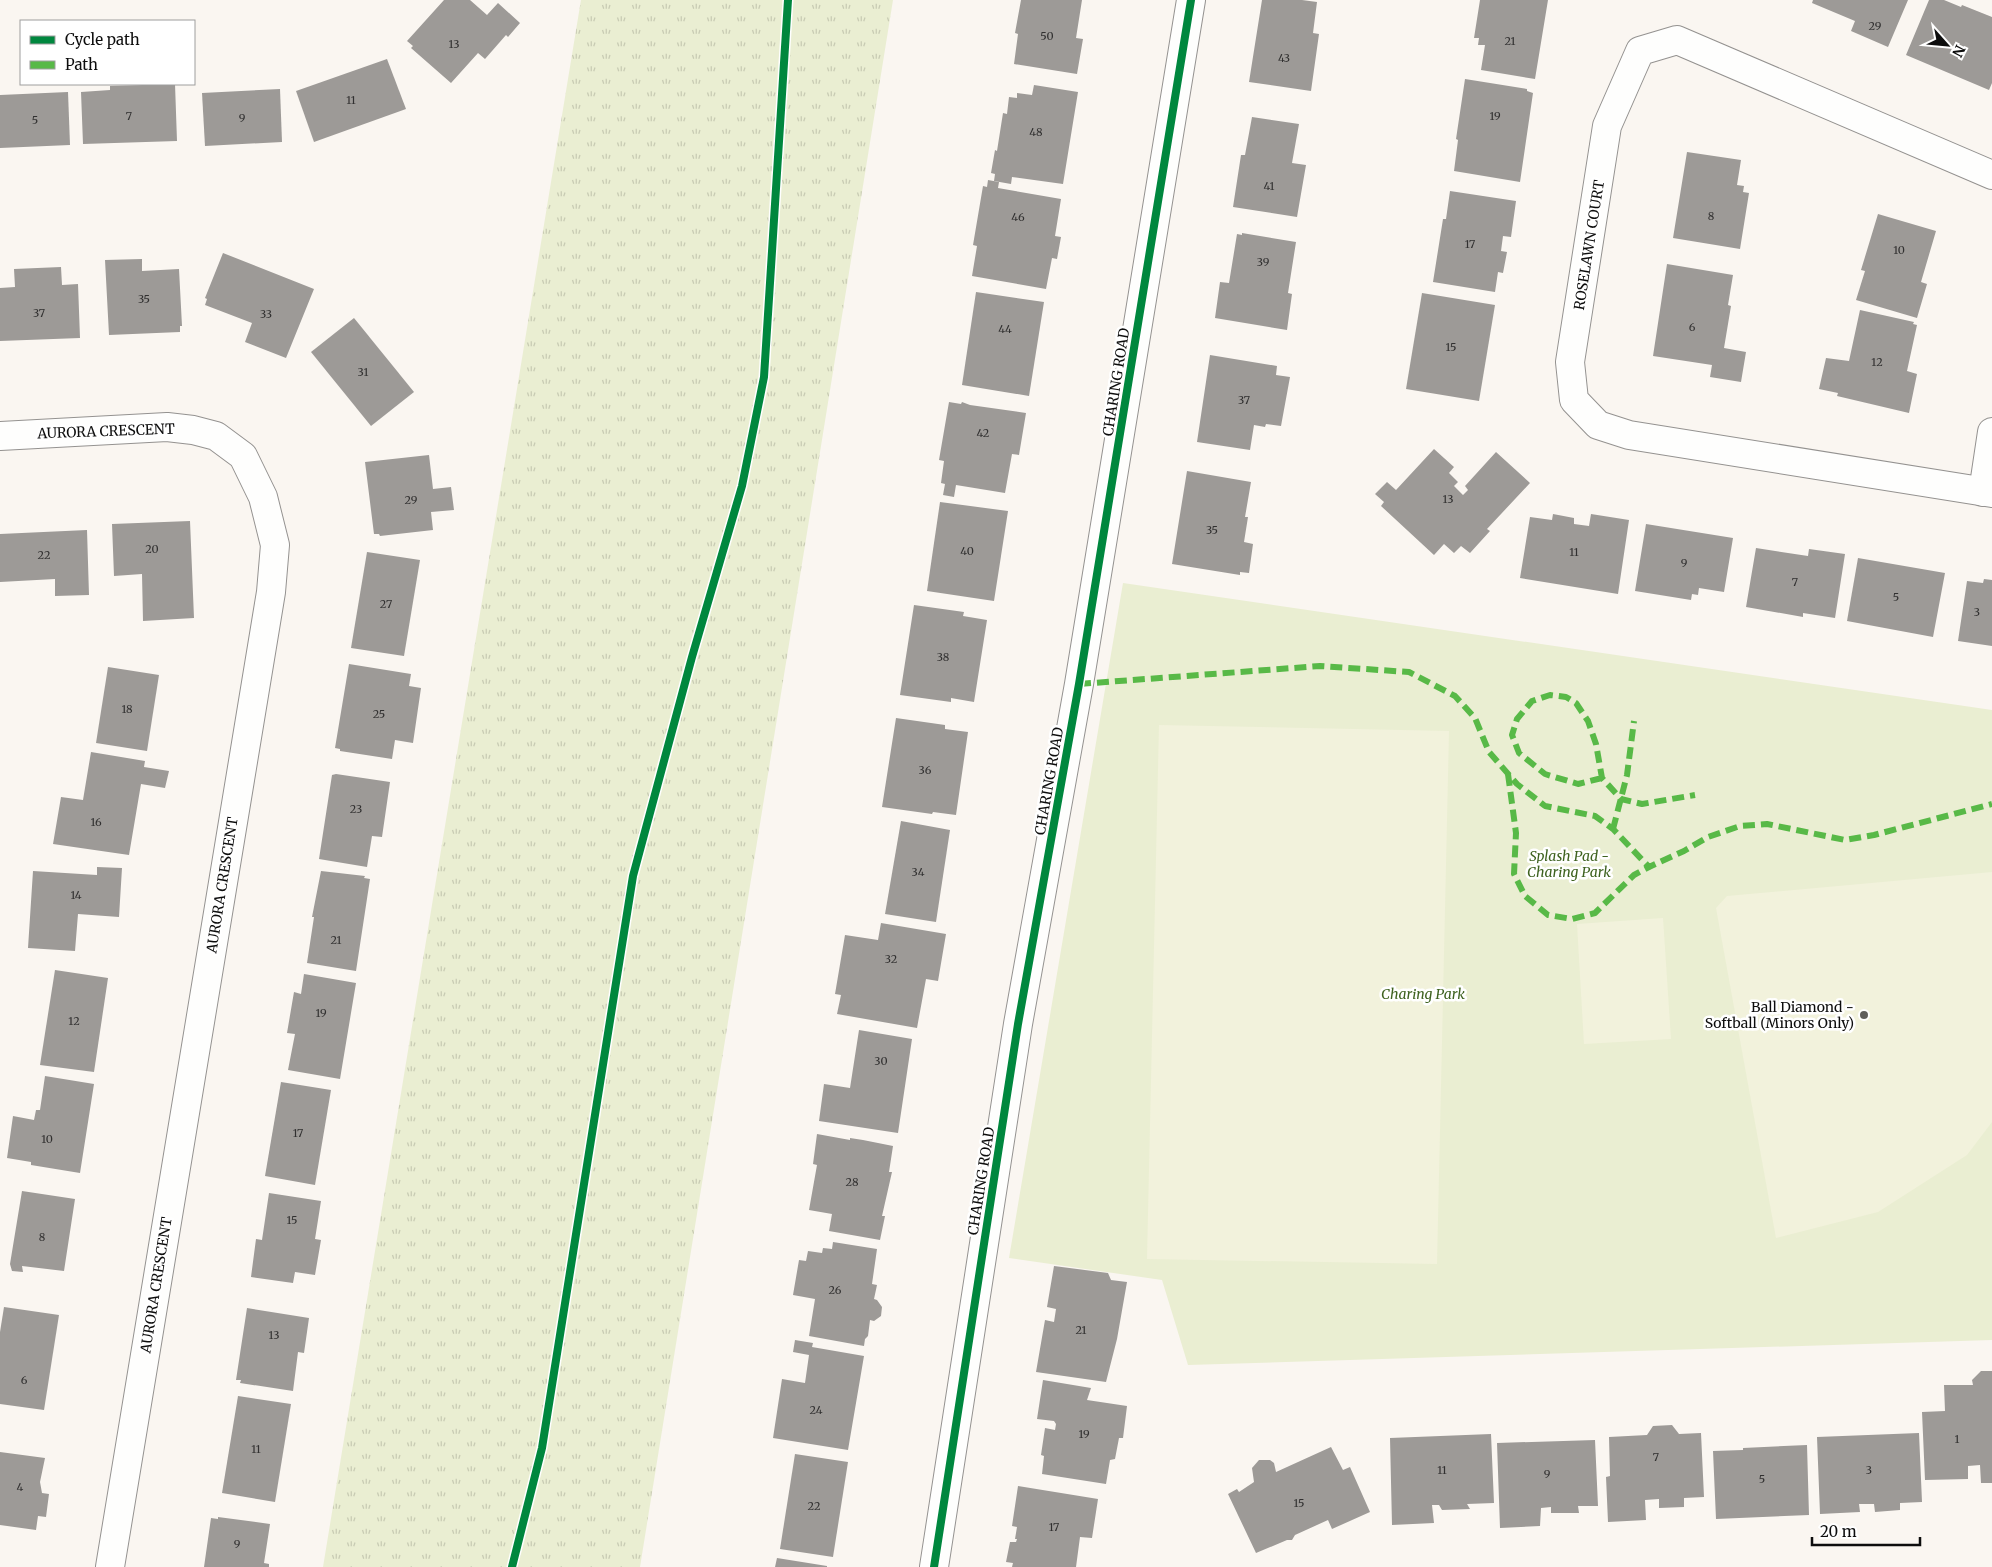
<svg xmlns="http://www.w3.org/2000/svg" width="1992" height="1567" font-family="Merriweather,serif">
<defs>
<pattern id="grass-tufts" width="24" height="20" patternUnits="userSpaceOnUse" patternTransform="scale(1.25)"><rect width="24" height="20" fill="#eaeed2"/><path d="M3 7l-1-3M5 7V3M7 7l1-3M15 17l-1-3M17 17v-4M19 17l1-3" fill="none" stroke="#c8cbb3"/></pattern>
</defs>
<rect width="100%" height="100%" fill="#faf6f1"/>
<path fill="url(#grass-tufts)" d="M581,0H893L640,1567H323Z"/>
<path fill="#eaeed2" d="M1123,583L1992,710V1340L1188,1365L1162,1280L1009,1258Z"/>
<g fill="#f2f2dc">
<path d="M1159,725L1449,731L1437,1264L1147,1259Z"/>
<path d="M1992,872V1122L1967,1155L1878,1212L1776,1238L1716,908L1727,896Z"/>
<path d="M1663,918L1671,1039L1584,1044L1577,924Z"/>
</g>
<g fill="#9d9a97">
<path d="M444,0H470L487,15L498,3L520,23L508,37L506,35L485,59L478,53L451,83L411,48L413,46L407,41Z"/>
<path d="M1021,0H1082L1076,38L1083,39L1077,74L1014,64L1018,34L1015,33Z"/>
<path d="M1262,0H1302L1317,2L1313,33L1319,34L1311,91L1249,82Z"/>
<path d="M1480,0H1548L1535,79L1481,70L1485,45H1478L1479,38H1474Z"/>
<path d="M1813,0H1908L1888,47L1851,31L1855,21L1812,3Z"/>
<path d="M1929,0H1944L1961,7L1962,5L1992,17V83L1989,90L1906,55Z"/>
<path d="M387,59L406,109L314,142L296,91Z"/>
<path d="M1465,79L1527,89V91L1533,93L1520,182L1454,171L1458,140L1456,139Z"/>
<path d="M175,84L177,141L83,144L81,92L110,90V86Z"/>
<path d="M1034,85L1078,92L1063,184L1012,177L1011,184L994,181L995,174L991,173L995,150L997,151L1003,113L1007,114L1009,97L1017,98V93L1032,95Z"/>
<path d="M280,89L282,142L205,146L202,93Z"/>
<path d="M68,92L70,145L0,148V95Z"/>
<path d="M1252,117L1299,124L1292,163L1306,165L1297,217L1233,207L1241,155H1245Z"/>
<path d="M1687,152L1741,160L1737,185L1744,186L1743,192L1749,193L1740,249L1673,238Z"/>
<path d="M988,180L999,182L998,188L1061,199L1055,236L1061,237L1057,259L1052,258L1046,289L972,276L977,246L973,245L983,186L987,187Z"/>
<path d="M1450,191L1516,201L1511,237L1503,236L1501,251L1507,252L1503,273L1498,272L1495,292L1433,282L1443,219H1446Z"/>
<path d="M1878,214L1936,231L1921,282L1927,284L1917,318L1856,300L1865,271L1861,270Z"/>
<path d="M1242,233L1296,242L1288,293L1292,294L1287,330L1215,318L1220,282L1229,283L1237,234L1242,235Z"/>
<path d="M223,253L314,289L286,358L245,342L252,323L205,305L207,299L205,298Z"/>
<path d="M142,259V271L179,269L182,326H180V332L109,335L105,260Z"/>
<path d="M1667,264L1733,275L1728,305L1731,306L1724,348L1746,352L1741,382L1710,377L1712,365L1653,356Z"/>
<path d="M61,267L62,285L78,284L80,338L0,341V288L15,287L14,269Z"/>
<path d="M976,292L1044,302L1029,396L962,385Z"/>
<path d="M1422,293L1495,305L1479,401L1406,389Z"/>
<path d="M1860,310L1914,322L1913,324L1917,325L1907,371L1917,374L1909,413L1837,396L1838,393L1819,389L1826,358L1849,361Z"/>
<path d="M354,318L414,392L371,426L311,352Z"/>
<path d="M1210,355L1277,366L1276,375L1290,377L1281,426L1266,424L1265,427L1254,425L1250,450L1197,442Z"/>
<path d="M949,402L961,404L962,402L970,405L1026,413L1019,455L1012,454L1005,493L956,485L954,497L943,495L945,484L941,483L944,461L939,460Z"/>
<path d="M1434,449L1454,467L1449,473L1458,482L1454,486L1463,495L1468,490L1465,486L1496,452L1530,483L1487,529L1490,531L1470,553L1461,546L1454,553L1444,544L1434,555L1381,506L1384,502L1375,494L1387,482L1396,490Z"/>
<path d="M429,455L433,489L451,487L454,510L431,512L433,530L380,536L379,534H374L365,462Z"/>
<path d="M1187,471L1251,482L1245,517H1248L1244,542L1253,544L1249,573L1240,572V575L1172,564Z"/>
<path d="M940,502L1008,511L994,601L927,591Z"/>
<path d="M1553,514L1574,518V524L1589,526L1591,514L1629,520L1618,594L1520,578L1530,517L1552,520Z"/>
<path d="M190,521L194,618L143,621L142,574L114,576L112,524Z"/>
<path d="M1646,524L1733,538L1724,592L1699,588L1698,595L1692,594L1691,600L1635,591Z"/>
<path d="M87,530L89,595L55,596V579L0,582V534Z"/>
<path d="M1756,548L1808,556L1809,549L1845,554L1835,618L1803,613V617L1746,607Z"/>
<path d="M367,552L420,560L404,656L351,648Z"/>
<path d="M1858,558L1945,573L1933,637L1847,621Z"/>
<path d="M1984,579L1992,580V646L1958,641L1967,581L1983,583Z"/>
<path d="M914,605L964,612L963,616L987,620L974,702L951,698V702L900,695Z"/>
<path d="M349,664L411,674L409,686L421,688L413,743L395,740L392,759L340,751V749L335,748Z"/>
<path d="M108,667L159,675L147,751L96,743Z"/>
<path d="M896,718L945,725V729L968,732L956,815L933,812L932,814L882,807Z"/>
<path d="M91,752L145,761L144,767L169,771L165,788L141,784L129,855L53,844L61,797L83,800Z"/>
<path d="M336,774L390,782L382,837L372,836L367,867L319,859L332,775Z"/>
<path d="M901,821L950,830L936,922L885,914Z"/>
<path d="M97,867L122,868L119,917L78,914L75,951L28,948L33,871L97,875Z"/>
<path d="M321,871L365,876L364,878L370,879L356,971L307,963L314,917H312Z"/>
<path d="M881,923L946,934L938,981L926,979L917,1028L837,1014L841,995L835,994L845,935L878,940Z"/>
<path d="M55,970L108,978L94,1072L40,1065Z"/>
<path d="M304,974L356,983L340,1079L288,1070L295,1034L287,1033L294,992L301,994Z"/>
<path d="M859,1030L912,1039L898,1133L819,1121L824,1084L850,1088Z"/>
<path d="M45,1076L94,1084L80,1173L31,1165V1162L7,1158L13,1116L34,1120L36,1110H40Z"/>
<path d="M281,1082L331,1090L315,1185L265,1176Z"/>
<path d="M817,1134L850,1140V1138L863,1140L893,1146L889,1172H892L882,1216H885L880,1240L829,1231L832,1214L809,1210L817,1165L813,1164Z"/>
<path d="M22,1191L75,1199L64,1271L22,1266L23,1272L12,1271L10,1264Z"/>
<path d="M269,1193L321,1201L315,1239L321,1240L315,1275L295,1272L293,1283L251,1277L256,1239L262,1240Z"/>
<path d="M833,1242L877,1249L872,1284L877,1285L874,1299L877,1300L882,1307L881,1316L874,1321L870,1320L868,1336L865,1339L864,1346L809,1336L815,1299L793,1295L799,1260L806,1261L808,1251L822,1253L823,1248L832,1249Z"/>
<path d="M1054,1266L1108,1273L1111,1280L1127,1282L1117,1339L1106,1382L1036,1372L1045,1320L1054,1322L1056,1309L1047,1307Z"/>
<path d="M4,1307L59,1315L44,1410L0,1404V1332Z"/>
<path d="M247,1308L309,1318L304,1353L298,1352L293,1391L240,1383L241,1380H236Z"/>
<path d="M795,1340L813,1343L812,1347L864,1356L848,1450L773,1438L782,1379L805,1383L809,1355L793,1352Z"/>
<path d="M1981,1371H1992V1483H1981L1980,1465L1968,1466V1479L1925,1480L1922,1412L1945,1411L1944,1385H1973L1972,1380Z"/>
<path d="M1043,1380L1091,1388L1087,1400L1127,1406L1123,1438H1119L1115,1459L1110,1460L1106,1484L1042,1474L1044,1456L1041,1455L1045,1428L1055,1430L1056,1424L1054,1421L1037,1419Z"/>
<path d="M238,1396L291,1404L275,1502L222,1493Z"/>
<path d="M1672,1425L1679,1434L1701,1433L1704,1497L1684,1498V1507L1659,1508V1499L1645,1500L1646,1520L1608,1522L1606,1477L1610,1476L1609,1437L1647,1435L1653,1426Z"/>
<path d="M1919,1433L1922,1502L1900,1503V1510L1875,1512L1874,1504H1859L1860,1512L1820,1514L1817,1437Z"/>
<path d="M1491,1434L1494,1503L1467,1504L1470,1509L1442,1510L1439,1505H1432L1434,1523L1392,1525L1390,1438Z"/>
<path d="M1595,1440L1598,1506H1578L1579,1513H1551V1507L1541,1508L1540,1526L1500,1528L1497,1443Z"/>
<path d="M1807,1445L1809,1515L1716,1519L1713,1451L1743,1450V1448Z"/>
<path d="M1331,1447L1343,1470L1350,1467L1370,1512L1332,1529L1328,1520L1295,1535L1292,1540H1287L1256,1553L1228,1494L1237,1489L1239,1492L1254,1482L1252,1468L1259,1460H1270L1274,1463L1276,1472Z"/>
<path d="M0,1452L45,1458L40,1482L42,1493L49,1494L46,1517L38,1516L36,1530L0,1525Z"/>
<path d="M795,1454L848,1462L833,1557L780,1549Z"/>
<path d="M1018,1486L1098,1499L1092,1538L1080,1537L1076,1567H1012L1013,1563L1006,1562L1010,1542H1016L1017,1539H1015L1017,1527L1012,1526Z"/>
<path d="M218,1517L270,1524L264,1563L269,1564V1567H204L211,1518L218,1519Z"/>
<path d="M777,1558L827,1566V1567H775Z"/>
</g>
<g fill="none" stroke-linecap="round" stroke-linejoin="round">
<defs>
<g id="minor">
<path d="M1992,175L1677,40L1640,51L1607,126L1570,362L1574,400L1598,425L1629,435L1992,493"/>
<path d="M0,436L167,427L193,430L216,436L243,456L263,497L275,545L271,592L110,1567"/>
<path d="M1983,492L1992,432"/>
<path d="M934,1567L1018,1024L1079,684L1191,0"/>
</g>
</defs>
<use href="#minor" stroke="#949290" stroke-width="30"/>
<use href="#minor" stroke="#fefefd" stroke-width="28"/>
<g stroke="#58b947" stroke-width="6" stroke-dasharray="12 6" stroke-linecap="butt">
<path d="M1079,684L1320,666L1409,672L1455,696L1475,718L1489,752L1517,784L1545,806L1595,816L1613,829L1649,867L1684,851L1708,837L1740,826L1767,824L1845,840L1874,835L1992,804"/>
<path d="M1508,774L1516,833L1514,874L1525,896L1548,915L1572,919L1595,913L1634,875L1649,867"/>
<path d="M1602,778L1578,784L1545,774L1519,753L1512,735L1517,719L1532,701L1550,695L1566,697L1576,703L1588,721L1596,744L1602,778L1621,799L1642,804L1695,795"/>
<path d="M1613,829L1627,775L1634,721"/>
</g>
<defs>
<g id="cycleway">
<path d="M512,1567L542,1448L633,876L692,657L742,486L764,377L788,0"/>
<path d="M934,1567L1018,1024L1079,684L1191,0"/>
</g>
</defs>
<use href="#cycleway" stroke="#fff" stroke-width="11"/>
<use href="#cycleway" stroke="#00873e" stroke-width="8"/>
</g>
<circle fill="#605f5d" stroke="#fff" stroke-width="2" cx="1864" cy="1015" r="5"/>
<g text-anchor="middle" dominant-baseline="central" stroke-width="5" stroke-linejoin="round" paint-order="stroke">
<g font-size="11" fill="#313030">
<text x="1875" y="26">29</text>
<text x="1047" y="36">50</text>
<text x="1510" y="41">21</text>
<text x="454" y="44">13</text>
<text x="1284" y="58">43</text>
<text x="351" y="100">11</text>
<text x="129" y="116">7</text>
<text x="1495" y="116">19</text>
<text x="242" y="118">9</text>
<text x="35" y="120">5</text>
<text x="1036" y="132">48</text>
<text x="1269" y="186">41</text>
<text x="1711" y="216">8</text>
<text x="1018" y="217">46</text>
<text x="1470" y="244">17</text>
<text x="1899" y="250">10</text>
<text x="1263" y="262">39</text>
<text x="144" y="299">35</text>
<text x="39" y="313">37</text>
<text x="266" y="314">33</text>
<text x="1692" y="327">6</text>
<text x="1005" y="329">44</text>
<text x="1451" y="347">15</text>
<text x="1877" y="362">12</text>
<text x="363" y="372">31</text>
<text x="1244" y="400">37</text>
<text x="983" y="433">42</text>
<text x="1448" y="499">13</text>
<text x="411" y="500">29</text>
<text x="1212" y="530">35</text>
<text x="152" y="549">20</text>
<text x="967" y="551">40</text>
<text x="1574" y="552">11</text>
<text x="44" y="555">22</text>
<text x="1684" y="563">9</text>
<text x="1795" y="582">7</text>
<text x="1896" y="597">5</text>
<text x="386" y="604">27</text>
<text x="1977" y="612">3</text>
<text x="943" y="657">38</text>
<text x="127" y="709">18</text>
<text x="379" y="714">25</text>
<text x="925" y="770">36</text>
<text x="356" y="809">23</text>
<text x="96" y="822">16</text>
<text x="918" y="872">34</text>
<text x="76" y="895">14</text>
<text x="336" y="940">21</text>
<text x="891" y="959">32</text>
<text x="321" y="1013">19</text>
<text x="74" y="1021">12</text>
<text x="881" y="1061">30</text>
<text x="298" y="1133">17</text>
<text x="47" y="1139">10</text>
<text x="852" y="1182">28</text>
<text x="292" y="1220">15</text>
<text x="42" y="1237">8</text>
<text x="835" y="1290">26</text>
<text x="1081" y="1330">21</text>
<text x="274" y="1335">13</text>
<text x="24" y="1380">6</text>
<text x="816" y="1410">24</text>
<text x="1084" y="1434">19</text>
<text x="1957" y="1439">1</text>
<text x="256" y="1449">11</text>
<text x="1656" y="1457">7</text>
<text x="1442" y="1470">11</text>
<text x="1869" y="1470">3</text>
<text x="1547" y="1474">9</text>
<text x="1762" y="1479">5</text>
<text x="20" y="1487">4</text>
<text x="1299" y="1503">15</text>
<text x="814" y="1506">22</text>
<text x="1054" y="1527">17</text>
<text x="237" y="1544">9</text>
</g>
<g font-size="14" fill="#0d0d0d" stroke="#fff">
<text transform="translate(1589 245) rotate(-81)">ROSELAWN COURT</text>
<text transform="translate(1116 382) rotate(-81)">CHARING ROAD</text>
<text transform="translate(106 431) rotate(-2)">AURORA CRESCENT</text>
<text transform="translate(1049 781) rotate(-80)">CHARING ROAD</text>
<text transform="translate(222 885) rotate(-81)">AURORA CRESCENT</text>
<text transform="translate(981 1181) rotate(-81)">CHARING ROAD</text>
<text transform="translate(156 1285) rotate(-81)">AURORA CRESCENT</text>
</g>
<g font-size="14" font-style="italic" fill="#3e621f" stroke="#fff">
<text x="1569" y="856">Splash Pad -<tspan x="1569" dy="16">Charing Park</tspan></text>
<text x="1423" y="994">Charing Park</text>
</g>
<g font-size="14" fill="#0d0d0d" stroke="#fff" text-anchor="end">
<text x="1854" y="1007">Ball Diamond -<tspan x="1854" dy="16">Softball (Minors Only)</tspan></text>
</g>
</g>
<rect x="20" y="20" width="175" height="65" fill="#ffffff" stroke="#9e9e9e"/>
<rect x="30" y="36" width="25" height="8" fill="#00873e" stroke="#9e9e9e"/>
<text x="65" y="45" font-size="15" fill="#0d0d0d">Cycle path</text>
<rect x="30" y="61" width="25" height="8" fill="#58b947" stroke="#9e9e9e"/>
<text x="65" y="70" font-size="15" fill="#0d0d0d">Path</text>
<g transform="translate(1947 45) rotate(117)" stroke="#ffffff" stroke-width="4" paint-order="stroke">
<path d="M0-4L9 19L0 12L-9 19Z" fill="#0d0d0d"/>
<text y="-8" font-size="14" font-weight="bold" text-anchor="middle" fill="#0d0d0d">N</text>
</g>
<path d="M1812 1537v8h108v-8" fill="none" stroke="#0d0d0d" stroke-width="2.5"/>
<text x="1820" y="1537" font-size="15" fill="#0d0d0d" stroke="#ffffff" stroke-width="4" paint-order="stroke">20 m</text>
</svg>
